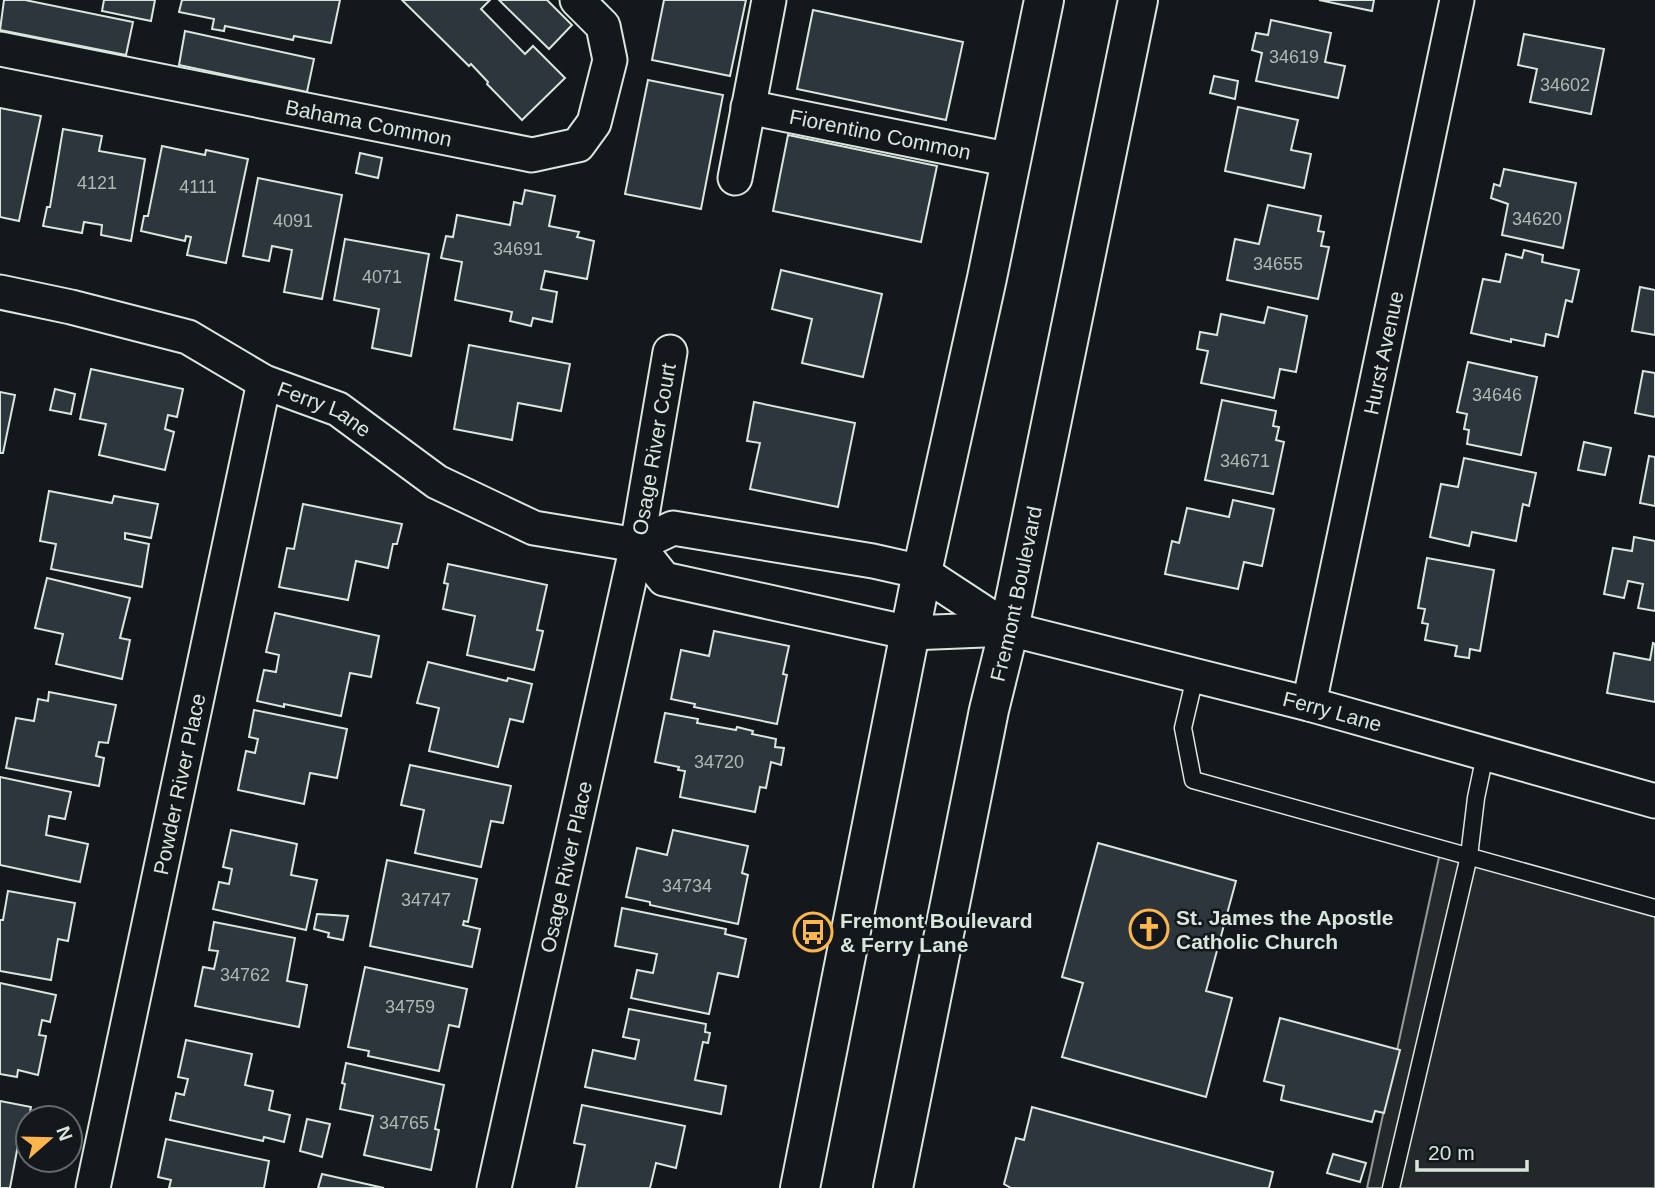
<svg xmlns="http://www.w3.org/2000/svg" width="1655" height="1188" font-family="Helvetica,sans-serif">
<rect width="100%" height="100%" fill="#14181c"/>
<path fill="#24282b" stroke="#939e99" stroke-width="2" d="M1441,848L1469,853L1655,900V1188H1367Z"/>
<g fill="#2c363c" stroke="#d8e6dc" stroke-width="2">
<path d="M4,0H25L133,22L126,55L0,30Z"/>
<path d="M104,0H155L151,21L102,11Z"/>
<path d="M182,0H340L331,43L294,36L293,40L225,26L224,31L212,29L214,19L179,12Z"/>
<path d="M402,0H490L481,9L525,54L533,46L565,78L522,120L487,84L488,82L471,64L469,66Z"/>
<path d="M499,0H547L572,25L549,49Z"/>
<path d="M664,0H746L730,76L652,60Z"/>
<path d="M1319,0H1374L1372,11Z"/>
<path d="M813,10L963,42L946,120L797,89Z"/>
<path d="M1271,20L1331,33L1325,62L1345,66L1338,98L1256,81L1262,53L1252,50L1256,33L1268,35Z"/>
<path d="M185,31L314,59L307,92L179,65Z"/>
<path d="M1524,34L1604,49L1591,114L1530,102L1537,69L1518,65Z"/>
<path d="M1214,76L1238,81L1235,99L1210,93Z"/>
<path d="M648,80L723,95L701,209L625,194Z"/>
<path d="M1238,107L1298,120L1291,150L1311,154L1304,188L1225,171Z"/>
<path d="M0,108L41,116L19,221L0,217Z"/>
<path d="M63,129L102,136L99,151L145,159L131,241L101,235L102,225L84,222L82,233L43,226L47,207H50Z"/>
<path d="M788,135L937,166L921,242L773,211Z"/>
<path d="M162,146L205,155L206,150L248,159L226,263L187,255L191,237L186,236L185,241L141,231L144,216H148Z"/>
<path d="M360,153L382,158L378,178L356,173Z"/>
<path d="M1504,169L1576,183L1563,248L1502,235L1508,204L1491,198L1494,184L1500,186Z"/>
<path d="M258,178L342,195L322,299L284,292L292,250L272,246L269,261L243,256Z"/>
<path d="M525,190L555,196L549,226L579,232L577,237L594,241L587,279L545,271L541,289L557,292L552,322L533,318L531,326L510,321L512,312L455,300L462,262L441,258L446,236L453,237L457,215L510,225L514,202L522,204Z"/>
<path d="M1268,205L1321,216L1318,231L1324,232L1321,246L1329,247L1318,299L1227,280L1235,239L1259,244Z"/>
<path d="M345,239L429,254L411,356L372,348L379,309L334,300Z"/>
<path d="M1524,250L1543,255L1542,262L1579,270L1572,302L1566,300L1558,337L1546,334L1544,346L1511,339V342L1471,333L1483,279L1500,282L1506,254L1522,258Z"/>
<path d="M781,270L882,294L863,377L802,363L812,319L772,309Z"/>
<path d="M1640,287L1655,290V335L1632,331Z"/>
<path d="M1268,307L1307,316L1296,372L1280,369L1274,398L1201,383L1208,351L1197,349L1200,332L1217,335L1221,314L1264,323Z"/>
<path d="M469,345L570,364L561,411L518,403L512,440L454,429Z"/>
<path d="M1468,362L1537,377L1521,455L1467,444L1469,430L1464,429L1467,414L1457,412Z"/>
<path d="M91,369L183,389L177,417L168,415L165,429L174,432L165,470L99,455L106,424L80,419Z"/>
<path d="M1643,371L1655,373V417L1635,413Z"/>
<path d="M55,389L75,394L71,414L50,410Z"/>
<path d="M0,392L15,395L3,453H0Z"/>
<path d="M1222,400L1276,411L1273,426L1279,427L1276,440L1284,442L1273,494L1205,480Z"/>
<path d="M754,402L855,423L838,507L750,489L760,443L747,441Z"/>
<path d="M1584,442L1611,448L1605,475L1578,470Z"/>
<path d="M1649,456L1655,457V506L1640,503Z"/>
<path d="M1464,458L1536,473L1529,506L1523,504L1516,541L1472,532L1469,546L1430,537L1441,484L1458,487Z"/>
<path d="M49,491L112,503L114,496L158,504L151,538L125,533V539L149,544L142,587L51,569L56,544L40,541Z"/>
<path d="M1233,500L1274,509L1262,566L1244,562L1238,589L1165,574L1172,541L1179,543L1187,508L1229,517Z"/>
<path d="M303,504L402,524L397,544H393L388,568L356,561L348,600L279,587L287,548L294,549Z"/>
<path d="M1634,537L1655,541V611L1638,608L1643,584L1628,581L1624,598L1604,594L1613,548L1632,551Z"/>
<path d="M1427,558L1494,570L1480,651L1470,649L1469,658L1455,656L1457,646L1425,640L1428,624L1422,623L1425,609L1418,608Z"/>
<path d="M448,564L547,585L537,630L543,631L534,670L467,655L475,616L443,609L448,584L444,583Z"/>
<path d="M47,578L130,598L120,638L130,640L122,679L56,664L63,634L35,628Z"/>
<path d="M275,613L379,636L371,677L350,673L341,716L284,704V707L257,701L264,670L276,672L279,655L266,652Z"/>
<path d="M714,631L789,646L783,674L787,675L777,724L694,707L695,704L671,699L681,650L709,656Z"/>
<path d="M1653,643L1655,644V702L1607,693L1614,653L1650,660Z"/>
<path d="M428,662L507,681L508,678L532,684L523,722L510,719L498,767L429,751L439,708L417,703Z"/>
<path d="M49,692L116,705L108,743L99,742L96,756L104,758L99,786L6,768L16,718L34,721L38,699L48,701Z"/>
<path d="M254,710L347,729L337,778L310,773L304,804L238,790L246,751L255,753L258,739L249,737Z"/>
<path d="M665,713L698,719L697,723L736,730L737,727L753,731L752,734L776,739L775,747L784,748L781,765L771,762L766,788L760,787L755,812L680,797L685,771L678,770L679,767L655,762Z"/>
<path d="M410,765L511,786L503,823L491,821L481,867L415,853L424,810L401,805Z"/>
<path d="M0,777L71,792L65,819L49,816L46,835L88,844L80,882L0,865Z"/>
<path d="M231,830L297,844L291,875L317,880L306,930L213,909L219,882L229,884L232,869L223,867Z"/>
<path d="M673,830L748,846L742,873L748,875L738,924L650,905V902L626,897L637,848L667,855Z"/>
<path d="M1098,843L1236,881L1206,991L1232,998L1206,1097L1062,1057L1083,983L1062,977Z"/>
<path d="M387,860L477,879L468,922L464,921L463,925L480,929L472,967L370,946Z"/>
<path d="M8,891L75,903L68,941L58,939L51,980L0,971V920H3Z"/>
<path d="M622,908L726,929L725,934L746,939L738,977L718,973L709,1014L631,998L637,970L653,973L657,954L615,946Z"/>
<path d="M317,914L348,916L343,940L328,937L329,933L314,929Z"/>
<path d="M214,922L295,938L287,981L307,985L299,1027L195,1006L203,967L214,969L218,951L209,950Z"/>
<path d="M365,967L467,989L459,1027L449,1025L439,1071L368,1056L369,1051L348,1047Z"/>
<path d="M0,983L56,995L50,1022L42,1020L39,1035L46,1036L38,1075L18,1070L17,1077L0,1074Z"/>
<path d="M629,1009L706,1024L705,1032L710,1033L708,1043L703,1042L695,1080L726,1086L721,1114L585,1087L593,1050L635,1059L639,1040L623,1037Z"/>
<path d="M1280,1018L1400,1050L1384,1113L1375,1111L1372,1122L1281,1100L1284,1086L1264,1081Z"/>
<path d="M186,1040L252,1054L245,1085L273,1091L269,1110L290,1115L284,1142L264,1137L263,1141L170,1120L176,1093L184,1095L188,1079L178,1077Z"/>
<path d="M346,1063L444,1085L435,1129L439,1130L431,1170L364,1155L373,1116L340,1109L345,1084L342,1083Z"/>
<path d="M0,1101L31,1107L23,1146L18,1145L10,1188H0Z"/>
<path d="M582,1105L685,1126L676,1168L656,1163L650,1188H576L585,1145L574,1143Z"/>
<path d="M1032,1107L1273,1172L1269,1188H1011L1004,1184L1016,1138L1024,1140Z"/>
<path d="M307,1119L330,1124L322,1157L300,1151Z"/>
<path d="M166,1139L269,1161L264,1188H169L171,1180L158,1177Z"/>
<path d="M1333,1154L1366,1163L1360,1182L1327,1173Z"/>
<path d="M322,1174L384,1188H318Z"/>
</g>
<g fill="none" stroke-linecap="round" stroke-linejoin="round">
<defs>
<g id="lane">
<path d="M1195,677L1183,728L1193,780L1655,908"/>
<path d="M1391,1188L1469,856L1476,798L1485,755"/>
</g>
<g id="street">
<path id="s1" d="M0,49L532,155L578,145L594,123L610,60L603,26L577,0"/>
<path id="s2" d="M748,107L1011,160"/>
<path d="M735,178L769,0"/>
<path id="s3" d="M0,292L71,307L188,337L264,382L338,409L437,482L534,528L637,545L673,528L873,561L922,572L1009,629"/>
<path id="s4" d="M637,545L664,579L910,633L1009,629L1309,704L1655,801"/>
<path id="s5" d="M1309,704L1457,0"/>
<path id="s6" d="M93,1188L264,382"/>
<path id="s7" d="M494,1188L637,545L670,352"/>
</g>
<g id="primary">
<path d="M800,1188L922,572L987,278L1044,0"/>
<path id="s8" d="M893,1188L989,710L1009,629L1138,0"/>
</g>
</defs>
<use href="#lane" stroke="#d8e6dc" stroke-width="19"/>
<use href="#street" stroke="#d8e6dc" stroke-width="37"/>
<use href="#primary" stroke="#d8e6dc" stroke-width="42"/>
<use href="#lane" stroke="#14181c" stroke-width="16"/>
<use href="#street" stroke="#14181c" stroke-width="33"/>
<use href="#primary" stroke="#14181c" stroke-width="38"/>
</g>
<defs>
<symbol id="church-ring" viewBox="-11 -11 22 22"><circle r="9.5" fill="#14181c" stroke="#ffb74d" stroke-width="1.5"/><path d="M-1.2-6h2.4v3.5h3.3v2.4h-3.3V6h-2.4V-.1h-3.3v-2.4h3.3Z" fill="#ffb74d"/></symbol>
<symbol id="bus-ring" viewBox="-11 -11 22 22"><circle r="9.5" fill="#14181c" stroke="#ffb74d" stroke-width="1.5"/><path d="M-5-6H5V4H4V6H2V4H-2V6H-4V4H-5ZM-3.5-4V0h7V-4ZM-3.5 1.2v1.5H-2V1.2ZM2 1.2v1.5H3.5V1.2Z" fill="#ffb74d"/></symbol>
</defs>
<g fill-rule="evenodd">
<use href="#church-ring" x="1127" y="907" width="44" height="44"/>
<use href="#bus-ring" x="791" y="910" width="44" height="44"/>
</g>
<g text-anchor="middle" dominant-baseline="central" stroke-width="5" stroke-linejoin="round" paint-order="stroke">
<g font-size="18" fill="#adbab4">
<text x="1294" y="57">34619</text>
<text x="1565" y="85">34602</text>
<text x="97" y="183">4121</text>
<text x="198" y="187">4111</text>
<text x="1537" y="219">34620</text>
<text x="293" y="221">4091</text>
<text x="518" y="249">34691</text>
<text x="1278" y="264">34655</text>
<text x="382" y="277">4071</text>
<text x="1497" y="395">34646</text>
<text x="1245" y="461">34671</text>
<text x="719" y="762">34720</text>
<text x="687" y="886">34734</text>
<text x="426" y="900">34747</text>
<text x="245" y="975">34762</text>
<text x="410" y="1007">34759</text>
<text x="404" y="1123">34765</text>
</g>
<g font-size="21" fill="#d8e6dc" stroke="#14181c">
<text stroke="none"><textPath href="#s1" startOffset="376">Bahama Common</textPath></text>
<text stroke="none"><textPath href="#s2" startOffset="135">Fiorentino Common</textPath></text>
<text stroke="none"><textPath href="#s5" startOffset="359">Hurst Avenue</textPath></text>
<text stroke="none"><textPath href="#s3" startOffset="348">Ferry Lane</textPath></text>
<text stroke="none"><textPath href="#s7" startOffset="756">Osage River Court</textPath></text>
<text stroke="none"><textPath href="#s8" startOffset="607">Fremont Boulevard</textPath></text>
<text stroke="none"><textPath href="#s4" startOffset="728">Ferry Lane</textPath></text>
<text stroke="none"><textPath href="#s6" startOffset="413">Powder River Place</textPath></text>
<text stroke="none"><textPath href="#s7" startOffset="329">Osage River Place</textPath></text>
</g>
<g font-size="21" font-weight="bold" fill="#d8e6dc" stroke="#14181c" text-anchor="start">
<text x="1176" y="917">St. James the Apostle<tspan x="1176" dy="24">Catholic Church</tspan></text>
<text x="840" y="920">Fremont Boulevard<tspan x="840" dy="24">&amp; Ferry Lane</tspan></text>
</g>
</g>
<g transform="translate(49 1139) rotate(70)"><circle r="33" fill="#14181c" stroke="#626a69" stroke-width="2"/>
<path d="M0-5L12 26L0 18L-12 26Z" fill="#ffb74d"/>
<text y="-10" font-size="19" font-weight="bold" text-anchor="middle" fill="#d8e6dc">N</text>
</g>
<path d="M1417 1160v10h110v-10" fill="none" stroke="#d8e6dc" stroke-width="3.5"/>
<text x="1428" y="1160" font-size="21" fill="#d8e6dc" stroke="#14181c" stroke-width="5" paint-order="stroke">20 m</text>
</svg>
